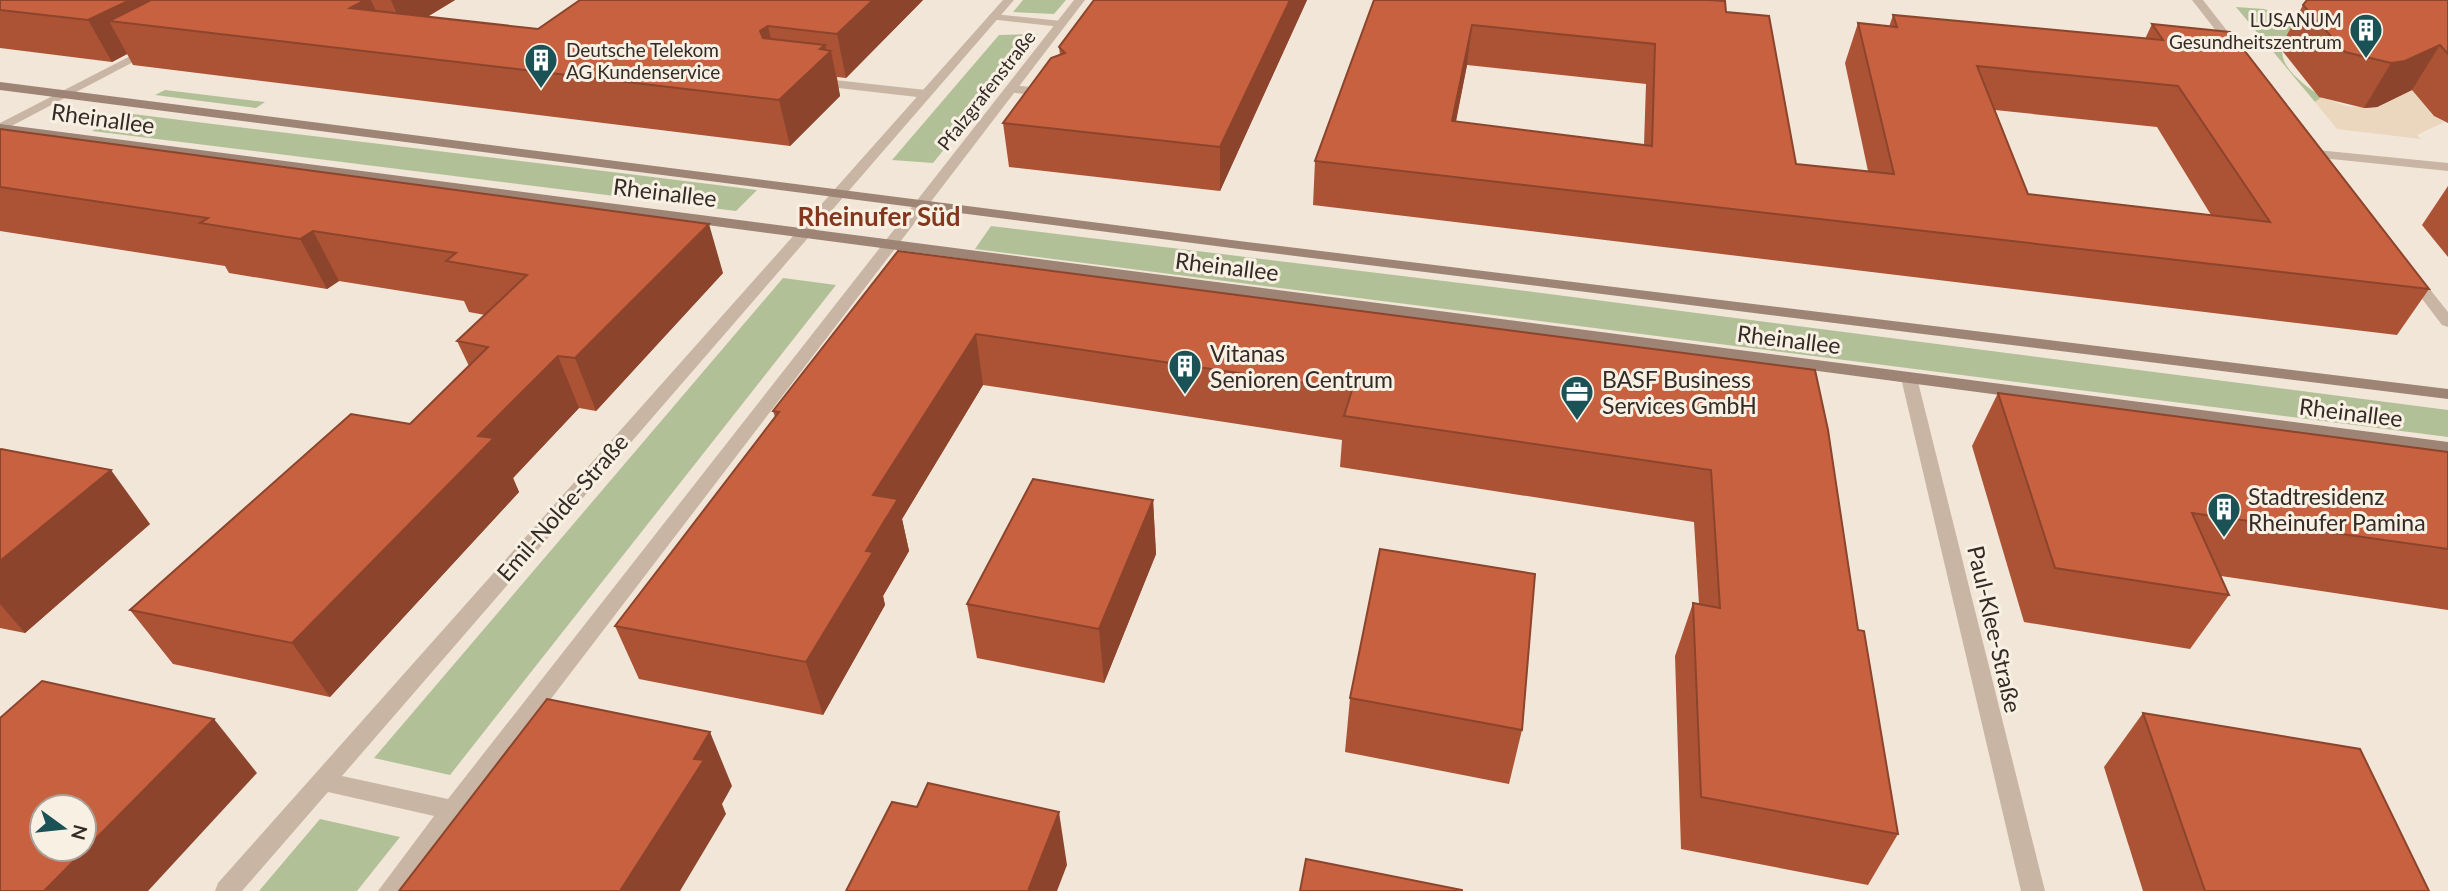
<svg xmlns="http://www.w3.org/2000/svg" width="2448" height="891" font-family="Lato,sans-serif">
<rect width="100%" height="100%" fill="#f1e6d8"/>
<g fill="#b2c098">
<path d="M1023,0H1066L1054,14L1013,12Z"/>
<path d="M2236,7L2264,9L2302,22C2296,29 2288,37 2284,45C2274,65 2308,88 2322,97L2315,102Z"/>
<path d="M1038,34L933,163L892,160L999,35Z"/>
<path d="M165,90L265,102L256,108L155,95Z"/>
<path d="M125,113C335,140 547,163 757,190L736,211L92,131Z"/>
<path d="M991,226L1518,290L2448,410V437L975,249Z"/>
<path d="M783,278L836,285L450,775L374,758Z"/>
<path d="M320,819L400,837L357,891H259Z"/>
</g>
<path fill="#ead7be" d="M2415,89L2434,116L2444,122L2417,135L2421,139L2337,129L2315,102L2322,97L2346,106L2372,108Z"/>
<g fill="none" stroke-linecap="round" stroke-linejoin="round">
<g fill="#c9b5a4" fill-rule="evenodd">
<path d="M993,14L1061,21L1067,24L1061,27L989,19V15Z"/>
<path d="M816,78L926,90L932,94L926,98L812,85V79Z"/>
<path d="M1011,85L1050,89L1056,93L1050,97L1007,92L1005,89Z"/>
</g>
<g fill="#c9b5a4" fill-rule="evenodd">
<path d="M1003,0H1014L342,776L448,799L1074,0H1085L404,891H378L434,816L328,792L242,891H215L218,883Z"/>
<path d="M2192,0H2203L2239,46V50H2231Z"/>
<path d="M148,47L158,49L0,132V123Z"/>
<path d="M2317,150L2448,163V171L2312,157L2310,154Z"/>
<path d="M2411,271L2416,272L2448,312V327L2442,325L2404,275Z"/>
<path d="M1909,373L1917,378L2045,891H2021L1901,378Z"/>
</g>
<g fill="#9d8475" fill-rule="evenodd">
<path d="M0,82L1247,242L2448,389V399L1247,250L0,90Z"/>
<path d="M0,124L2448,442V454L0,132Z"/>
</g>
</g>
<g fill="#ac5336" fill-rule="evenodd">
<path d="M0,0H455L427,17L538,29L923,0L846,78L837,77L840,96L790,146L133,65L127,54L112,62L0,48Z"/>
<path d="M1094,0H1307L1220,191L1009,167L1003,123L1060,55L1059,47Z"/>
<path d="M1374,0L1726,12L1796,164L1868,171L1845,63L1858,23L1889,27L1893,15L2145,39L2152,24L2429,289L2397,335L1313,205L1315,161ZM1467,65L1646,84L1644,145L1456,122ZM1995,110L2157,127L2211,215L2028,194Z"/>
<path d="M2448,0V123L2434,116L2412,90L2377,107L2364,108L2319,97L2280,48L2303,5Z"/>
<path d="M0,129L723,273L596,411L579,408L513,478L519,492L330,697L173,664L130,610L410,424L469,366L457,341L485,315L469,312L464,301L339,281L327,289L229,273L225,266L0,231Z"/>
<path d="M2448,186V257L2422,225Z"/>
<path d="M898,251L1815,370L1858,630L1898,834L1868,885L1681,849L1675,656L1693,603L1699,604L1694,522L1340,467L1342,440L983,385L902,519L909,551L883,596L885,605L823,715L639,679L615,626L775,417L773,411Z"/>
<path d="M1998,393L2448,452V610L2221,576L2229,595L2190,649L2024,622L1972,446Z"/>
<path d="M0,450L150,524L25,633L0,628Z"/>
<path d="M1153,500L1156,554L1104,683L977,658L967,604Z"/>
<path d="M1350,698L1522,730L1509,784L1345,752Z"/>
<path d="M2143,713L2429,891H2143L2104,767Z"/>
</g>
<g fill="#8c442c">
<path d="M130,0H227L109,21L127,54L112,62L88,20Z"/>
<path d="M365,0H371L388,40L350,8Z"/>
<path d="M391,0H455L404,31Z"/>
<path d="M873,0H923L846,78L837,34Z"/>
<path d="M1290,0H1307L1220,191V147Z"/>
<path d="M1472,25L1467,65L1447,164L1452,121Z"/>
<path d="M768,26L778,70L760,31Z"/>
<path d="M825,45L827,55L831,51L840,96L790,146L779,100Z"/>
<path d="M2440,45L2412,90L2377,107L2364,108L2391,63Z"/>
<path d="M709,224L723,273L596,411L575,358Z"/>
<path d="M313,231L339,281L327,289L300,239Z"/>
<path d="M976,334L983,385L902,519L909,551L883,596L885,605L823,715L806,662L866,551L873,495Z"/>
<path d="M558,356L579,408L513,478L519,492L330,697L292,643L478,436Z"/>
<path d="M111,470L150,524L25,633L0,604V561Z"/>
<path d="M1153,500L1156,554L1104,683L1099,629Z"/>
<path d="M214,719L257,773L148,891H44Z"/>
<path d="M710,732L732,786L722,804L726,814L680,891H620L694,759Z"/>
<path d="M1059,812L1067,865L1057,891H1028Z"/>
</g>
<g fill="#c8613f" stroke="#8c442c" stroke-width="2" fill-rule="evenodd">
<path d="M0,0H130L88,20L0,10Z"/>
<path d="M151,0H365L350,8L538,29L580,0H873L837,34L768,26L760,31L763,38L825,45L820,49L831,51L779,100L109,21Z"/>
<path d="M1094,0H1290L1220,147L1003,123L1051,58L1065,53L1059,47Z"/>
<path d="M1374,0H1709L1725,1L1726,12L1769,16L1796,164L1894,174L1858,23L1897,27L1893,15L2163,40L2152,24L2230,32L2429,289L1315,161ZM1472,25L1655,44L1652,146L1452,121ZM1977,66L2178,86L2270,222L2028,194Z"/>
<path d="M2307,0H2448V54L2440,45L2405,61L2391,63L2345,52L2303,5Z"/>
<path d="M0,129L709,224L575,358L558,356L478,436L494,438L292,643L130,610L351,414L410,424L488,347L457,341L527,275L446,261L456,253L313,231L300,239L200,223L208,218L0,187Z"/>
<path d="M898,251L1815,370L1828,430L1858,630L1864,631L1898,834L1701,797L1693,603L1720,608L1711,470L1344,416L1352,390L976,334L873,495L898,499L866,551L873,552L806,662L615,626L779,412L773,411Z"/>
<path d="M1998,393L2448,452V549L2192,513L2229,595L2055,568Z"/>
<path d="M1,449L111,470L0,561V450Z"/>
<path d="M1033,479L1153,500L1099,629L967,604Z"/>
<path d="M1380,549L1535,574L1522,730L1350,698Z"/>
<path d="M42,681L214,719L44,891H0V718ZM42,807H84V849H42Z"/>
<path d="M547,699L710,732L694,759L704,760L620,891H399Z"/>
<path d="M2143,713L2360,749L2429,891H2205Z"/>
<path d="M928,783L1059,812L1028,891H846L892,802L917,807Z"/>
<path d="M1306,859L1462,890V891H1300Z"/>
</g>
<defs>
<symbol id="building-pin" viewBox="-11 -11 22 30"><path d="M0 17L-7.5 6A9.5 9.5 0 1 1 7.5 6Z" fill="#1b5256" stroke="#f9f0e4"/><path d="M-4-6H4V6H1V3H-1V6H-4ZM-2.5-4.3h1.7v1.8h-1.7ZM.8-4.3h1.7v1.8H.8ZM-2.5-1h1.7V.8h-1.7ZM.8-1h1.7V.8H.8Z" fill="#fff"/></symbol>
<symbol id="office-pin" viewBox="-11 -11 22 30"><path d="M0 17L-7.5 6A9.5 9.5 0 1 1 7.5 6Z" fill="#1b5256" stroke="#f9f0e4"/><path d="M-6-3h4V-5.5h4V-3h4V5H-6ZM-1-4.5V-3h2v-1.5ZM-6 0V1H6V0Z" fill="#fff"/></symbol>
</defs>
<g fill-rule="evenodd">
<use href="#building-pin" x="2347" y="11" width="38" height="52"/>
<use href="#building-pin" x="522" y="41" width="38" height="52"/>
<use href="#building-pin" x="1166" y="347" width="38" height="52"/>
<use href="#office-pin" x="1558" y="373" width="38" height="52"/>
<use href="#building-pin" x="2205" y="490" width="38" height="52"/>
</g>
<g text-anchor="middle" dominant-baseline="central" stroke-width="6" stroke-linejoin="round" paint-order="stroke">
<g font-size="19" fill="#342a26" stroke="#f9f0e4" text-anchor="end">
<text x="2342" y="19">LUSANUM<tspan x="2342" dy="22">Gesundheitszentrum</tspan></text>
<text x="566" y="49" text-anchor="start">Deutsche Telekom<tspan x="566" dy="22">AG Kundenservice</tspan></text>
</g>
<g font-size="19" fill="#342a26" stroke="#f9f0e4">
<text transform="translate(986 90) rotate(-52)">Pfalzgrafenstraße</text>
</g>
<g font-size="23" fill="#342a26" stroke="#f9f0e4">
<text transform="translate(103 118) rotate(8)">Rheinallee</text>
<text transform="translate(665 192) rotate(7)">Rheinallee</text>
<text transform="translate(1227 266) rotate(7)">Rheinallee</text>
<text transform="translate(1789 339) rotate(7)">Rheinallee</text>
<text transform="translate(2351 412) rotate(7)">Rheinallee</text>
<text transform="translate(562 507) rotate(-49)">Emil-Nolde-Straße</text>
<text transform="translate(1995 629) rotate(77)">Paul-Klee-Straße</text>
</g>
<g font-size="23" fill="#342a26" stroke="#f9f0e4" text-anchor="start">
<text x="1210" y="353">Vitanas<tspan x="1210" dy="26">Senioren Centrum</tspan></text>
<text x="1602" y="379">BASF Business<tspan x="1602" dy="26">Services GmbH</tspan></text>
<text x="2248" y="496">Stadtresidenz<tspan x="2248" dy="26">Rheinufer Pamina</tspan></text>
</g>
<g font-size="26" font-weight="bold" fill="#85371e" stroke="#f9f0e4">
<text x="879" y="216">Rheinufer Süd</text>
</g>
</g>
<g transform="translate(63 828) rotate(105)"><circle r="33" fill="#f9f0e4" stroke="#aaa198" stroke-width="2"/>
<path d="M0-5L12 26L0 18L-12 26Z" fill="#1b5256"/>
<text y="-10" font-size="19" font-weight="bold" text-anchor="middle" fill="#342a26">N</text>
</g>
</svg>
